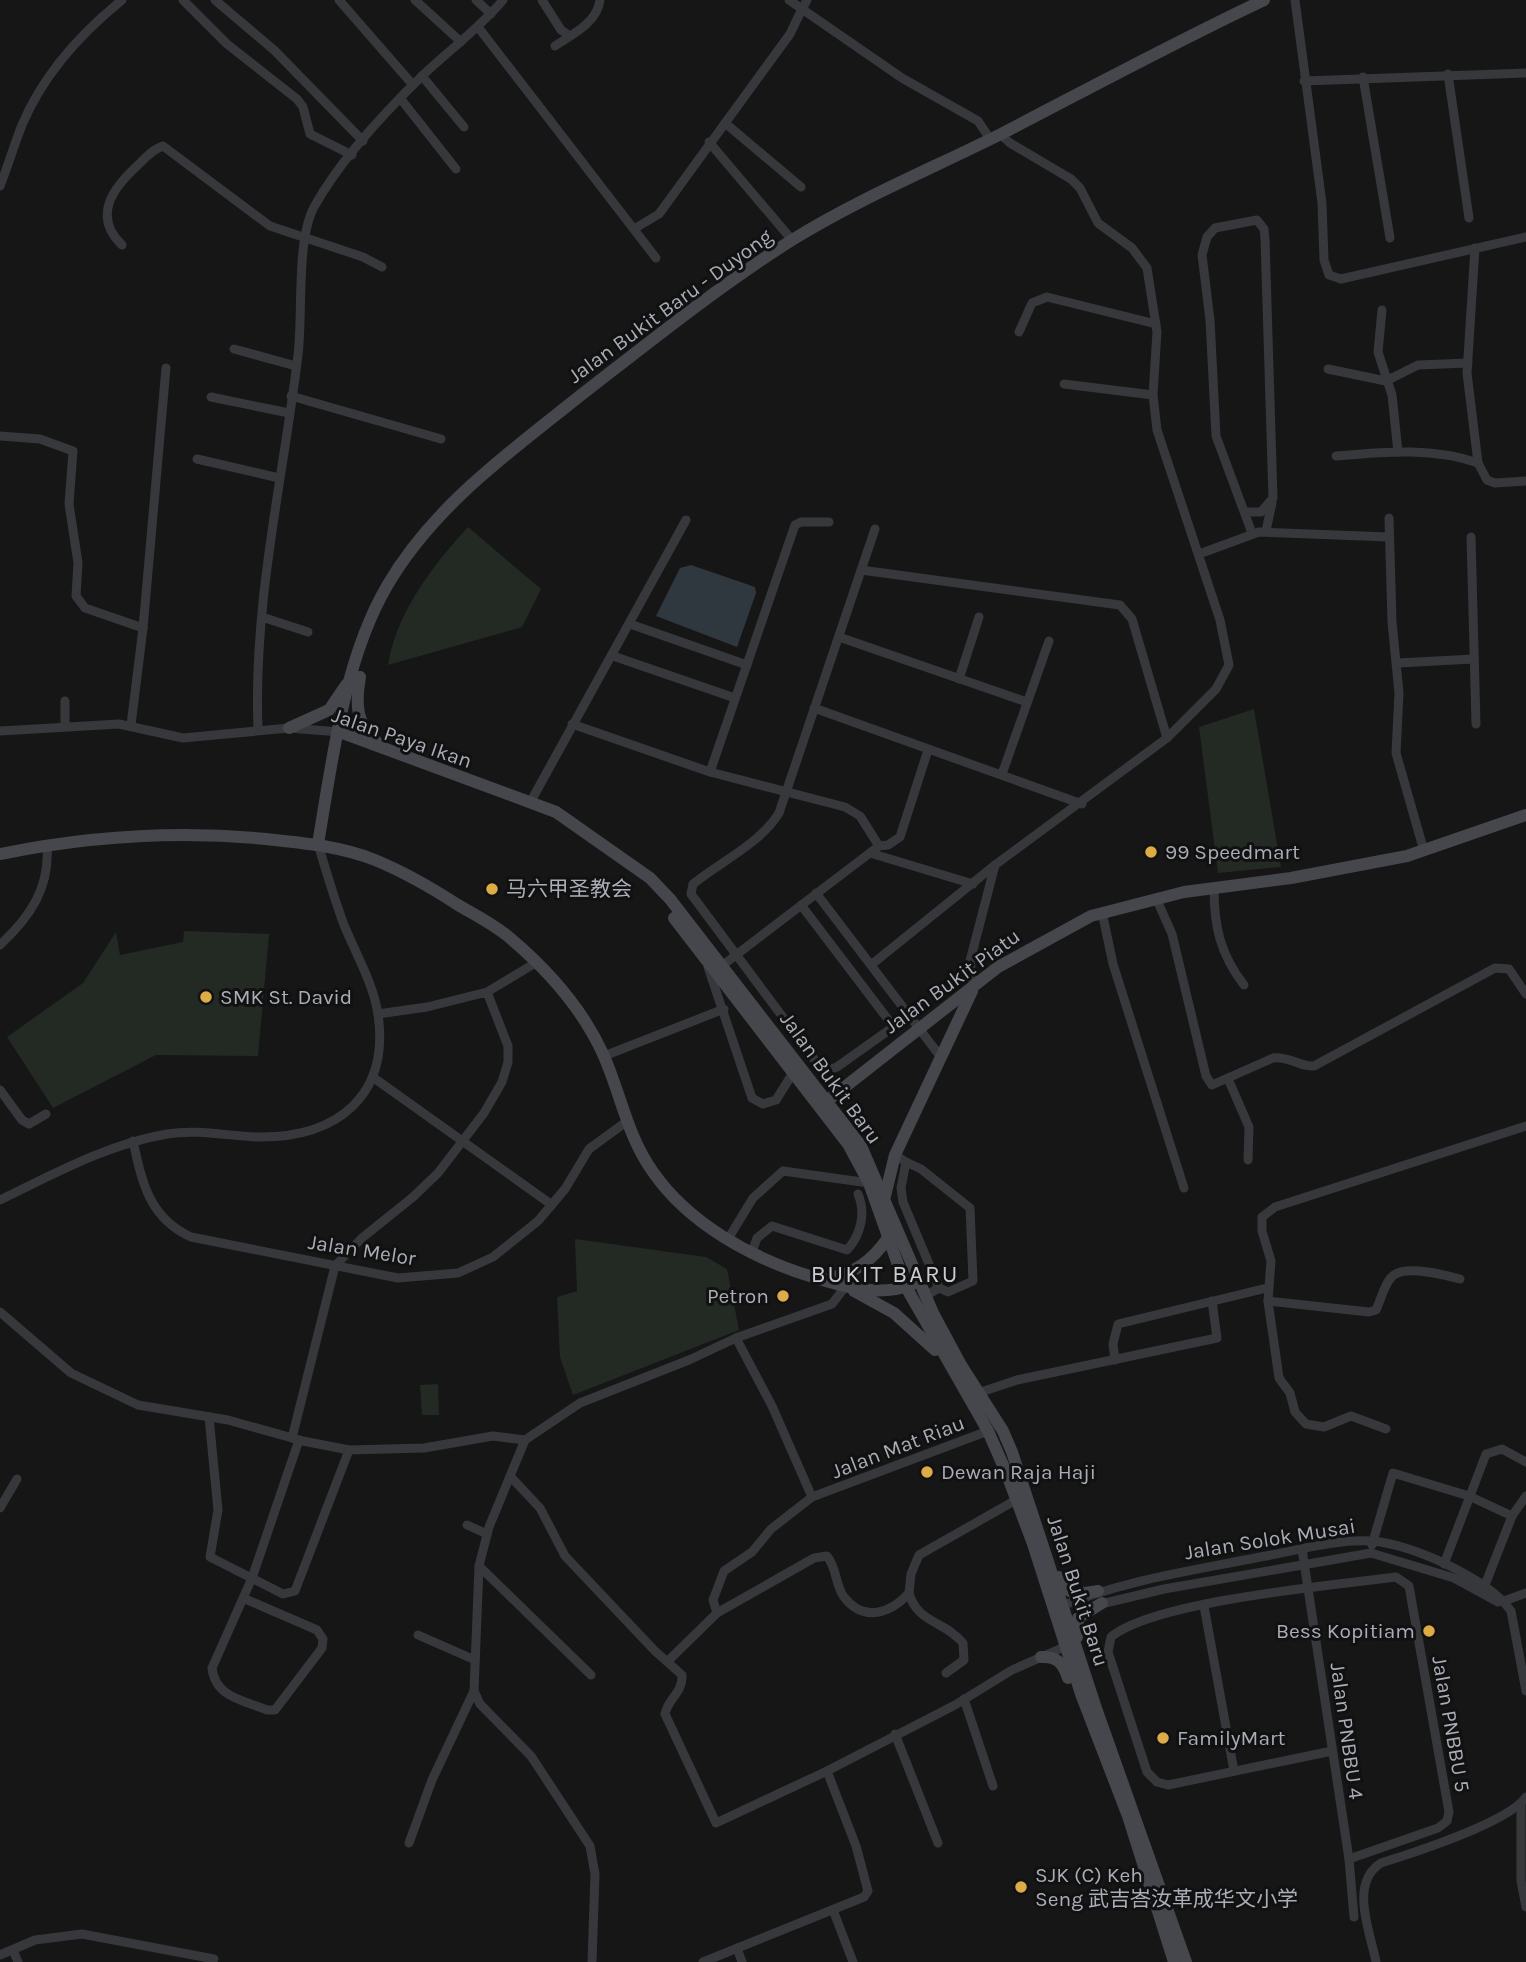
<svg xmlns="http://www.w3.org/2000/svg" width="1526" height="1962" font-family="Karla,'Noto Sans SC',sans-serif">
<rect width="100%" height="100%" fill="#161617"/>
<g fill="#222a23">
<path d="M468,527L541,589L522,627L388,665C396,613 433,565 468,527Z"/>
<path d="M1254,709L1281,867L1218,873L1199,727Z"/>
<path d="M184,931L269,934L258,1056L156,1055L53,1108L7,1037L83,983L116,932L120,955L183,942Z"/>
<path d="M575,1239L706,1257L727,1269L739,1330L573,1395L560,1357L557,1297L577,1291Z"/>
<path d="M438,1384L439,1415H422L420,1385Z"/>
</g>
<path fill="#30383f" d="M691,565L755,587L756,593L737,647L656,616L680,568Z"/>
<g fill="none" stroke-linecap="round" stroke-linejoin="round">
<g stroke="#37383c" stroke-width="9">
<path d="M183,0L227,44L297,99L303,107L310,134L352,155"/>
<path d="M215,0L274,50L363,141"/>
<path d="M339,0L413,85"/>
<path d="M415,0L461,42"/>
<path d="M476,0L491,14"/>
<path d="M542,0L561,30L570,36"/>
<path d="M807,0L802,9L902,78L978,121L990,139"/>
<path d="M1295,0L1322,203L1324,260L1329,275L1341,279L1526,237"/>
<path d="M478,27L656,258"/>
<path d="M555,46C573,34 597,23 600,0"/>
<path d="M1448,74L1469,218"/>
<path d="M422,76L464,127"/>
<path d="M1363,77L1390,238"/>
<path d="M1304,81L1526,73"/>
<path d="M400,98L456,169"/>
<path d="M725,123L801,187"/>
<path d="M709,142L792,240"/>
<path d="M0,186C8,166 14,145 22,125C43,75 80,34 122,0"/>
<path d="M634,229L659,214L790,34L802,9L789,0"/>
<path d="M122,245C92,216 113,188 137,166C145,158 153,149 163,146L270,226L363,257L382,267"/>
<path d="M1475,248L1467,373L1478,463L1487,480L1495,483L1526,481"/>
<path d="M1382,310L1378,352L1392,395L1398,452"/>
<path d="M1019,332L1032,303L1047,297L1156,324"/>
<path d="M234,349L296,366"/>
<path d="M1328,369L1386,381L1418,365L1468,363"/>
<path d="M1064,384L1153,395"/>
<path d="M291,396L441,439"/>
<path d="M211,397L289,413"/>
<path d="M0,436L40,439L73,451L69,504L78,563L76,596L85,608L143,628"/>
<path d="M1336,456C1384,452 1432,447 1478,463"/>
<path d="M197,459L279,478"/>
<path d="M1246,512H1261L1273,498L1265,239L1264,229L1257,220L1215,228L1207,237L1202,255L1210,320L1216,436L1252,533"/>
<path d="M1389,518L1392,622L1399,693L1396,753L1424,851"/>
<path d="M875,529L779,813C761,843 720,862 693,884L691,894L820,1067L828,1070L837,1067L910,1015"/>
<path d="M1266,531L1272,503"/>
<path d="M1471,537L1476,724"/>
<path d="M1199,554L1259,532L1389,537"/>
<path d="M861,570L1120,605L1132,619L1167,738"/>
<path d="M262,617L308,632"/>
<path d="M630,624L747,665"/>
<path d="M839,637L1027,702"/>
<path d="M613,656L735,698"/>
<path d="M1398,663L1474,659"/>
<path d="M959,679L979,617"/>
<path d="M814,708L1082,804"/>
<path d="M572,724L710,772L845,807L860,816L879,846"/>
<path d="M131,725L143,628L166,368"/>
<path d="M65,726V701"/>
<path d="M258,729C253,602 283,480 298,355C303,315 296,241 314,207C340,160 383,114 422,76C449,50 479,29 503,0"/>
<path d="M0,731L119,724L183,738L289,728L340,732"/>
<path d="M710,772L795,525L801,522H829"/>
<path d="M1002,774L1049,641"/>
<path d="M531,801L686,520"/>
<path d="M870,853L973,884"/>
<path d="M1214,888C1214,926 1220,954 1244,985"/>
<path d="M816,893L940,1056"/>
<path d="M1156,898L1172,934L1206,1076L1212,1085L1273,1058C1290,1056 1299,1067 1314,1066L1495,968L1509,969L1526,994"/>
<path d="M801,905L893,1026"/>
<path d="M1102,912L1113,964L1184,1188"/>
<path d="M0,945C30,917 50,888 47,846"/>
<path d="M871,965L995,865L1167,738L1216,689L1229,665L1220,620L1157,430L1153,395L1157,332L1147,268L1132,248L1098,223L1080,188L1071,179L1010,143L1000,134"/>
<path d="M708,967L752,1098L763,1104L776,1100L796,1068"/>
<path d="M719,968L879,846L888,845L900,837L928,750"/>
<path d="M974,987L970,961L995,865"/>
<path d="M487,992L537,962"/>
<path d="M604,1056L724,1009"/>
<path d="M374,1078L552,1205"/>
<path d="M1229,1081L1249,1127L1248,1160"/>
<path d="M0,1090L22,1120L29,1124L46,1114"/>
<path d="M133,1141C142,1182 149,1218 191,1237L398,1278L458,1273L493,1257L538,1221L565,1189L589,1149L626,1122"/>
<path d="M895,1155L906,1162L901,1188L903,1202L939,1288L925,1296"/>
<path d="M906,1162L921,1169L970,1208L973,1281L948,1292L939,1288"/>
<path d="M0,1200C54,1174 108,1144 167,1134C198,1129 227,1136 258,1137C336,1138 390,1097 378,1014C373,983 356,954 344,925C334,898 326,871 318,844"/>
<path d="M728,1239L753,1198L783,1171L869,1183"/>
<path d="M752,1252L757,1238L772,1226L847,1250C861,1235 866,1213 858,1194"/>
<path d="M1268,1301L1369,1312L1376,1310C1381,1300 1385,1281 1394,1275C1407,1265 1445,1275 1460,1279"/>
<path d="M0,1312L71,1373L138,1405L228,1420L303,1441L349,1450L424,1448L493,1436L525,1440L580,1403L689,1360L736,1338L832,1304L845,1287"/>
<path d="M1115,1360L1113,1344L1118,1324L1267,1288"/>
<path d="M975,1394L1017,1380L1217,1338L1212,1301"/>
<path d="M209,1417L218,1510L210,1557L283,1594L295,1591L349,1450"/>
<path d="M1386,1429L1351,1416L1324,1427L1306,1424L1295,1412L1290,1393L1279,1378L1268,1301L1271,1261L1262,1231V1217L1275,1207L1526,1126"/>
<path d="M292,1438L335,1266L362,1238L413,1197L438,1173L484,1113L502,1082L508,1062V1046L487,992L427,1007L378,1014"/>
<path d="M525,1440L489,1527L479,1566L474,1691L480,1704L531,1756L590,1846L595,1874L592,1962"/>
<path d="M510,1476L540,1508L565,1556L655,1651L682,1675C683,1693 668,1698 665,1714L716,1823L827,1771L955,1705L1012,1670L1071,1644"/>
<path d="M812,1497L988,1431"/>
<path d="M0,1508L17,1479"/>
<path d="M467,1525L487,1534"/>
<path d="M1372,1545L1393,1473L1469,1496L1512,1516"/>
<path d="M1302,1549L1349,1859L1354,1917"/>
<path d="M1444,1564L1486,1454L1502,1449L1526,1462"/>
<path d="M479,1566L591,1675"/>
<path d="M1485,1585L1512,1516L1526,1496"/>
<path d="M909,1593C917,1623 945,1621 963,1643L964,1660L946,1673"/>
<path d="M243,1598L317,1630L323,1639L322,1648L275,1710H267C243,1700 215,1697 212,1668L252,1578L299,1440"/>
<path d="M1504,1601L1526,1593"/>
<path d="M1097,1605L1164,1589L1371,1553L1454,1578L1498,1602"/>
<path d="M1204,1606L1234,1771"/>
<path d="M1059,1607C1124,1580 1192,1571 1260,1557C1296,1551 1335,1539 1371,1541C1410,1543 1489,1579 1511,1611L1526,1691"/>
<path d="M717,1613L713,1600L724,1571L752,1552L771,1529L812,1497L772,1406L736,1338"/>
<path d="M418,1635L475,1660"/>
<path d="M668,1661L717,1613L814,1558L827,1556C837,1568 835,1585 844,1597C864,1623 891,1613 909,1593L911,1574L919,1555L1016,1500"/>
<path d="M964,1699L993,1786"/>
<path d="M895,1734L938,1843"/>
<path d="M1332,1751L1168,1785L1157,1782L1147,1772L1108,1652L1111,1637C1154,1601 1335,1585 1396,1577L1409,1586L1449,1812L1447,1821L1438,1828L1349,1859"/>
<path d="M1521,1805V1881L1526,1907"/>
<path d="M409,1843L432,1780L474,1691"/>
<path d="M833,1910L853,1962"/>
<path d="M737,1948L742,1962"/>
<path d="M13,1950L18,1962"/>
<path d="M0,1955L35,1940L82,1934L214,1959"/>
<path d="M703,1962L864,1897L868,1891L856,1846L827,1771"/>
<path d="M1376,1962C1370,1931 1349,1883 1381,1863C1413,1853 1509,1822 1526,1797"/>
</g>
<g stroke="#45474c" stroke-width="12">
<path d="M360,677C355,705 356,726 380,745"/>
<path d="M289,728L329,710L346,685"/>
<path d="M340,732L556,812L650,878L670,899L861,1146L933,1313L961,1365L1003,1431L1012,1452L1097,1711L1186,1962"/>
<path d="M318,844C332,762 344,659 387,586C432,508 507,454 576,399C647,344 716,288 792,240C858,199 931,169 1001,134C1088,89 1175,42 1264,0"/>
<path d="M0,854C89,836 175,830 266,839C303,843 340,846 375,860C404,872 432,888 458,905C475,915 495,925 510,938C548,970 582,1008 603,1054C621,1094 627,1136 653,1172C689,1224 753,1259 813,1277C844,1287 879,1297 911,1285"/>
<path d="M674,918L848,1144L869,1183L906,1287L988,1431L1006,1472L1033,1544L1081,1694L1128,1816L1174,1962"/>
<path d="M823,1104L998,967L1091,916L1184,892L1291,878L1407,856L1526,815"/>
<path d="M885,1196L895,1155L972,991"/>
<path d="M825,1279C854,1274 871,1262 888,1238"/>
<path d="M854,1291L894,1313L935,1350"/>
<path d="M1059,1577C1067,1597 1079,1594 1098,1591"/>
<path d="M1077,1637L1078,1618L1102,1603"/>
<path d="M1041,1657C1057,1656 1063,1663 1068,1678"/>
</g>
</g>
<g fill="#deac47" stroke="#111112" stroke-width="2.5">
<circle cx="1151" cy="852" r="7"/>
<circle cx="492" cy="889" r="7"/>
<circle cx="206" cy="997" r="7"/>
<circle cx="783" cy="1296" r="7"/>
<circle cx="927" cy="1472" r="7"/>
<circle cx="1429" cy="1631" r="7"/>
<circle cx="1163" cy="1738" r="7"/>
<circle cx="1021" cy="1887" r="7"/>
</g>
<g text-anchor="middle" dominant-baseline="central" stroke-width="6" stroke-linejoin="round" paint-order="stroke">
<g font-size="21" fill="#a9adb6" stroke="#111112">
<text transform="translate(670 306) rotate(-36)">Jalan Bukit Baru - Duyong</text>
<text transform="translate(402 738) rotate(19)">Jalan Paya Ikan</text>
<text transform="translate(952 981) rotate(-36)">Jalan Bukit Piatu</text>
<text transform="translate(831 1078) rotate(54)">Jalan Bukit Baru</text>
<text transform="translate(362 1250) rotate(9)">Jalan Melor</text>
<text transform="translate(898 1447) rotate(-21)">Jalan Mat Riau</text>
<text transform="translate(1270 1539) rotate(-9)">Jalan Solok Musai</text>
<text transform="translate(1078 1591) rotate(72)">Jalan Bukit Baru</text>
<text transform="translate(1451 1724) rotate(80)">Jalan PNBBU 5</text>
<text transform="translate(1347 1731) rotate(82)">Jalan PNBBU 4</text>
</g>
<g font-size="21" fill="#a9adb6" stroke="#111112" text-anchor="start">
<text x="1165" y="852">99 Speedmart</text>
<text x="506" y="889">马六甲圣教会</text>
<text x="220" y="997">SMK St. David</text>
<text x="769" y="1296" text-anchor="end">Petron</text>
<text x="941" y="1472">Dewan Raja Haji</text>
<text x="1415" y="1631" text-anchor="end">Bess Kopitiam</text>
<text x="1177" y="1738">FamilyMart</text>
<text x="1035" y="1875">SJK (C) Keh<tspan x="1035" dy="24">Seng 武吉峇汝革成华文小学</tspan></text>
</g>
<g font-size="24" letter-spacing="2" fill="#caccd2" stroke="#111112">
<text x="885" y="1274">BUKIT BARU</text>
</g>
</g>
</svg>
